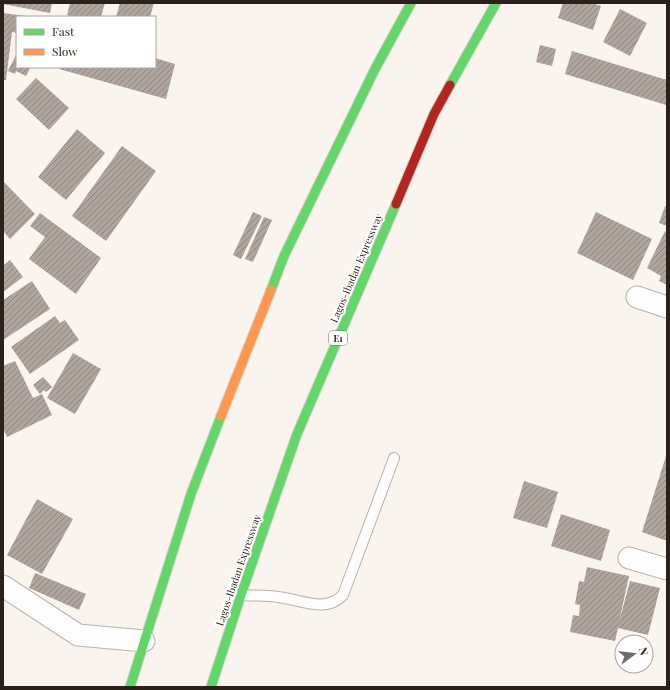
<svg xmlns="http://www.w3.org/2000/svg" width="670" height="690" font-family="'Playfair Display',serif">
<defs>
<pattern id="building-hatch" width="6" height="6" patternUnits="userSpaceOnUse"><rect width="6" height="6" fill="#b0a59e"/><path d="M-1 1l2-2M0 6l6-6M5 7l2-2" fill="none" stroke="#8f8680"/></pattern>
</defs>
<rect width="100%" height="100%" fill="#faf4ef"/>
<g fill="url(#building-hatch)">
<path d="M3,3H52L50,13L3,4Z"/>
<path d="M70,3H105L101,17H73L67,15Z"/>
<path d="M120,3H154L150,17H116Z"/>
<path d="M563,3H592L601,6L593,30L558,18Z"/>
<path d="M620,9L647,23L630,56L603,42Z"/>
<path d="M3,13L25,16L17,17V33L12,32L6,80H3Z"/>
<path d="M540,45L556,49L552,66L536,62Z"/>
<path d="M572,51L667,80L666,105L565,74Z"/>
<path d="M17,53V67H31L26,76L16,71L15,74L8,71Z"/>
<path d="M155,58L175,64L166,99L59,69L60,67H155Z"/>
<path d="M36,78L69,108L49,130L16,99Z"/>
<path d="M77,129L105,153L66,200L38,177Z"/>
<path d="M122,146L156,171L106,241L72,216Z"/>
<path d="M3,181L35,214L10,239L3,231Z"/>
<path d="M665,206L667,207V226L659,223Z"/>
<path d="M253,212L262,216L241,259L233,255Z"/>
<path d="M596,212L652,239L633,280L577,253Z"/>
<path d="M40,213L101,258L76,294L29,259L45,237L30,226Z"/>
<path d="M264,217L272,220L253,262L245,259Z"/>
<path d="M665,231L667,232V285L659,281L661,276L647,268Z"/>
<path d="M10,260L23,277L3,292V266Z"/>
<path d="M32,281L50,309L3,340V300Z"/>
<path d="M55,316L60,323L65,320L79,340L30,374L11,347Z"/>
<path d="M73,353L101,369L75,414L47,398Z"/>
<path d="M15,361L33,398L42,394L52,415L7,437L3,428V366Z"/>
<path d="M43,377L52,387L46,392L44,390L40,394L33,385Z"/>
<path d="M666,456H667V541L642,532Z"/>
<path d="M524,481L558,492L547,528L513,518Z"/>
<path d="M37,499L73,519L42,574L7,555Z"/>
<path d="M561,514L610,530L601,561L551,546Z"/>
<path d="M587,567L629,576L619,622L630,581L660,588L648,635L618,628L615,641L570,632L573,615L579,616L580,605L575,604L579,581L584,582Z"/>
<path d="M35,573L86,594L79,610L29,588Z"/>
</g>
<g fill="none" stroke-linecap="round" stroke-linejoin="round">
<defs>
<path id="lane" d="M241,595C253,596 266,595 278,597C300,599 325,614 343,595L394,458"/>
<g id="street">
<path d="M637,297L667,307"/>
<path d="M629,558L667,569"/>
<path d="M3,586L78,635L144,641"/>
</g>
<g id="fast">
<path d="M450,85L496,3"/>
<path d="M271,290L284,256L375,69L411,3"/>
<path d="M130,687L191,494L221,416"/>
<path d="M211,687L241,595L297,434L396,204"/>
</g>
<path id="slow" d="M221,416L271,290"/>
<path id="jam" d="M396,204L434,114L450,85"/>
</defs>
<use href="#lane" stroke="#b9b1ac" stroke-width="12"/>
<use href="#street" stroke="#b9b1ac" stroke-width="23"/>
<use href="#fast" stroke="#d3cfcc" stroke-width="11"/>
<use href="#slow" stroke="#d3cfcc" stroke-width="11"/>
<use href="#jam" stroke="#d3cfcc" stroke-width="11"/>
<use href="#lane" stroke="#fefdfd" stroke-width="10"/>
<use href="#street" stroke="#fefdfd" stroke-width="21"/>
<use href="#fast" stroke="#63d668" stroke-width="9"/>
<use href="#slow" stroke="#ff974d" stroke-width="9"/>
<use href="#jam" stroke="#b3261e" stroke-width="9"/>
</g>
<g text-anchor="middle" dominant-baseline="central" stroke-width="4" stroke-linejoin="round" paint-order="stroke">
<rect fill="#fff" stroke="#6b645f" stroke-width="1" x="329" y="331" width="18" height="14" rx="3"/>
<g font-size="9" font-weight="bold" fill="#2b211a">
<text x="338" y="338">E1</text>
</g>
<g font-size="10" fill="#2b211a" stroke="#fff">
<text transform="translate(356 268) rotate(-67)">Lagos-Ibadan Expressway</text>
<text transform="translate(238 570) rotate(-71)">Lagos-Ibadan Expressway</text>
</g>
</g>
<rect width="670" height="690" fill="none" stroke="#2b211a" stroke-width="8"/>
<rect x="16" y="16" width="140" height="52" fill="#ffffff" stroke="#aaa6a3"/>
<rect x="24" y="29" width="20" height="6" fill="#63d668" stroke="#aaa6a3"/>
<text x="52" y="36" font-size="12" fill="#2b211a">Fast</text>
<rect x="24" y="49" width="20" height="6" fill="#ff974d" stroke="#aaa6a3"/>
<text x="52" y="56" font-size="12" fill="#2b211a">Slow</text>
<g transform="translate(634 654) rotate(75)"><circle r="19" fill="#ffffff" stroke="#aaa6a3"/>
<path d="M0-3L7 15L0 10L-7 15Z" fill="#736b65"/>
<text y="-6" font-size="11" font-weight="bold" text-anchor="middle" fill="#2b211a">N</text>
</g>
</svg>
